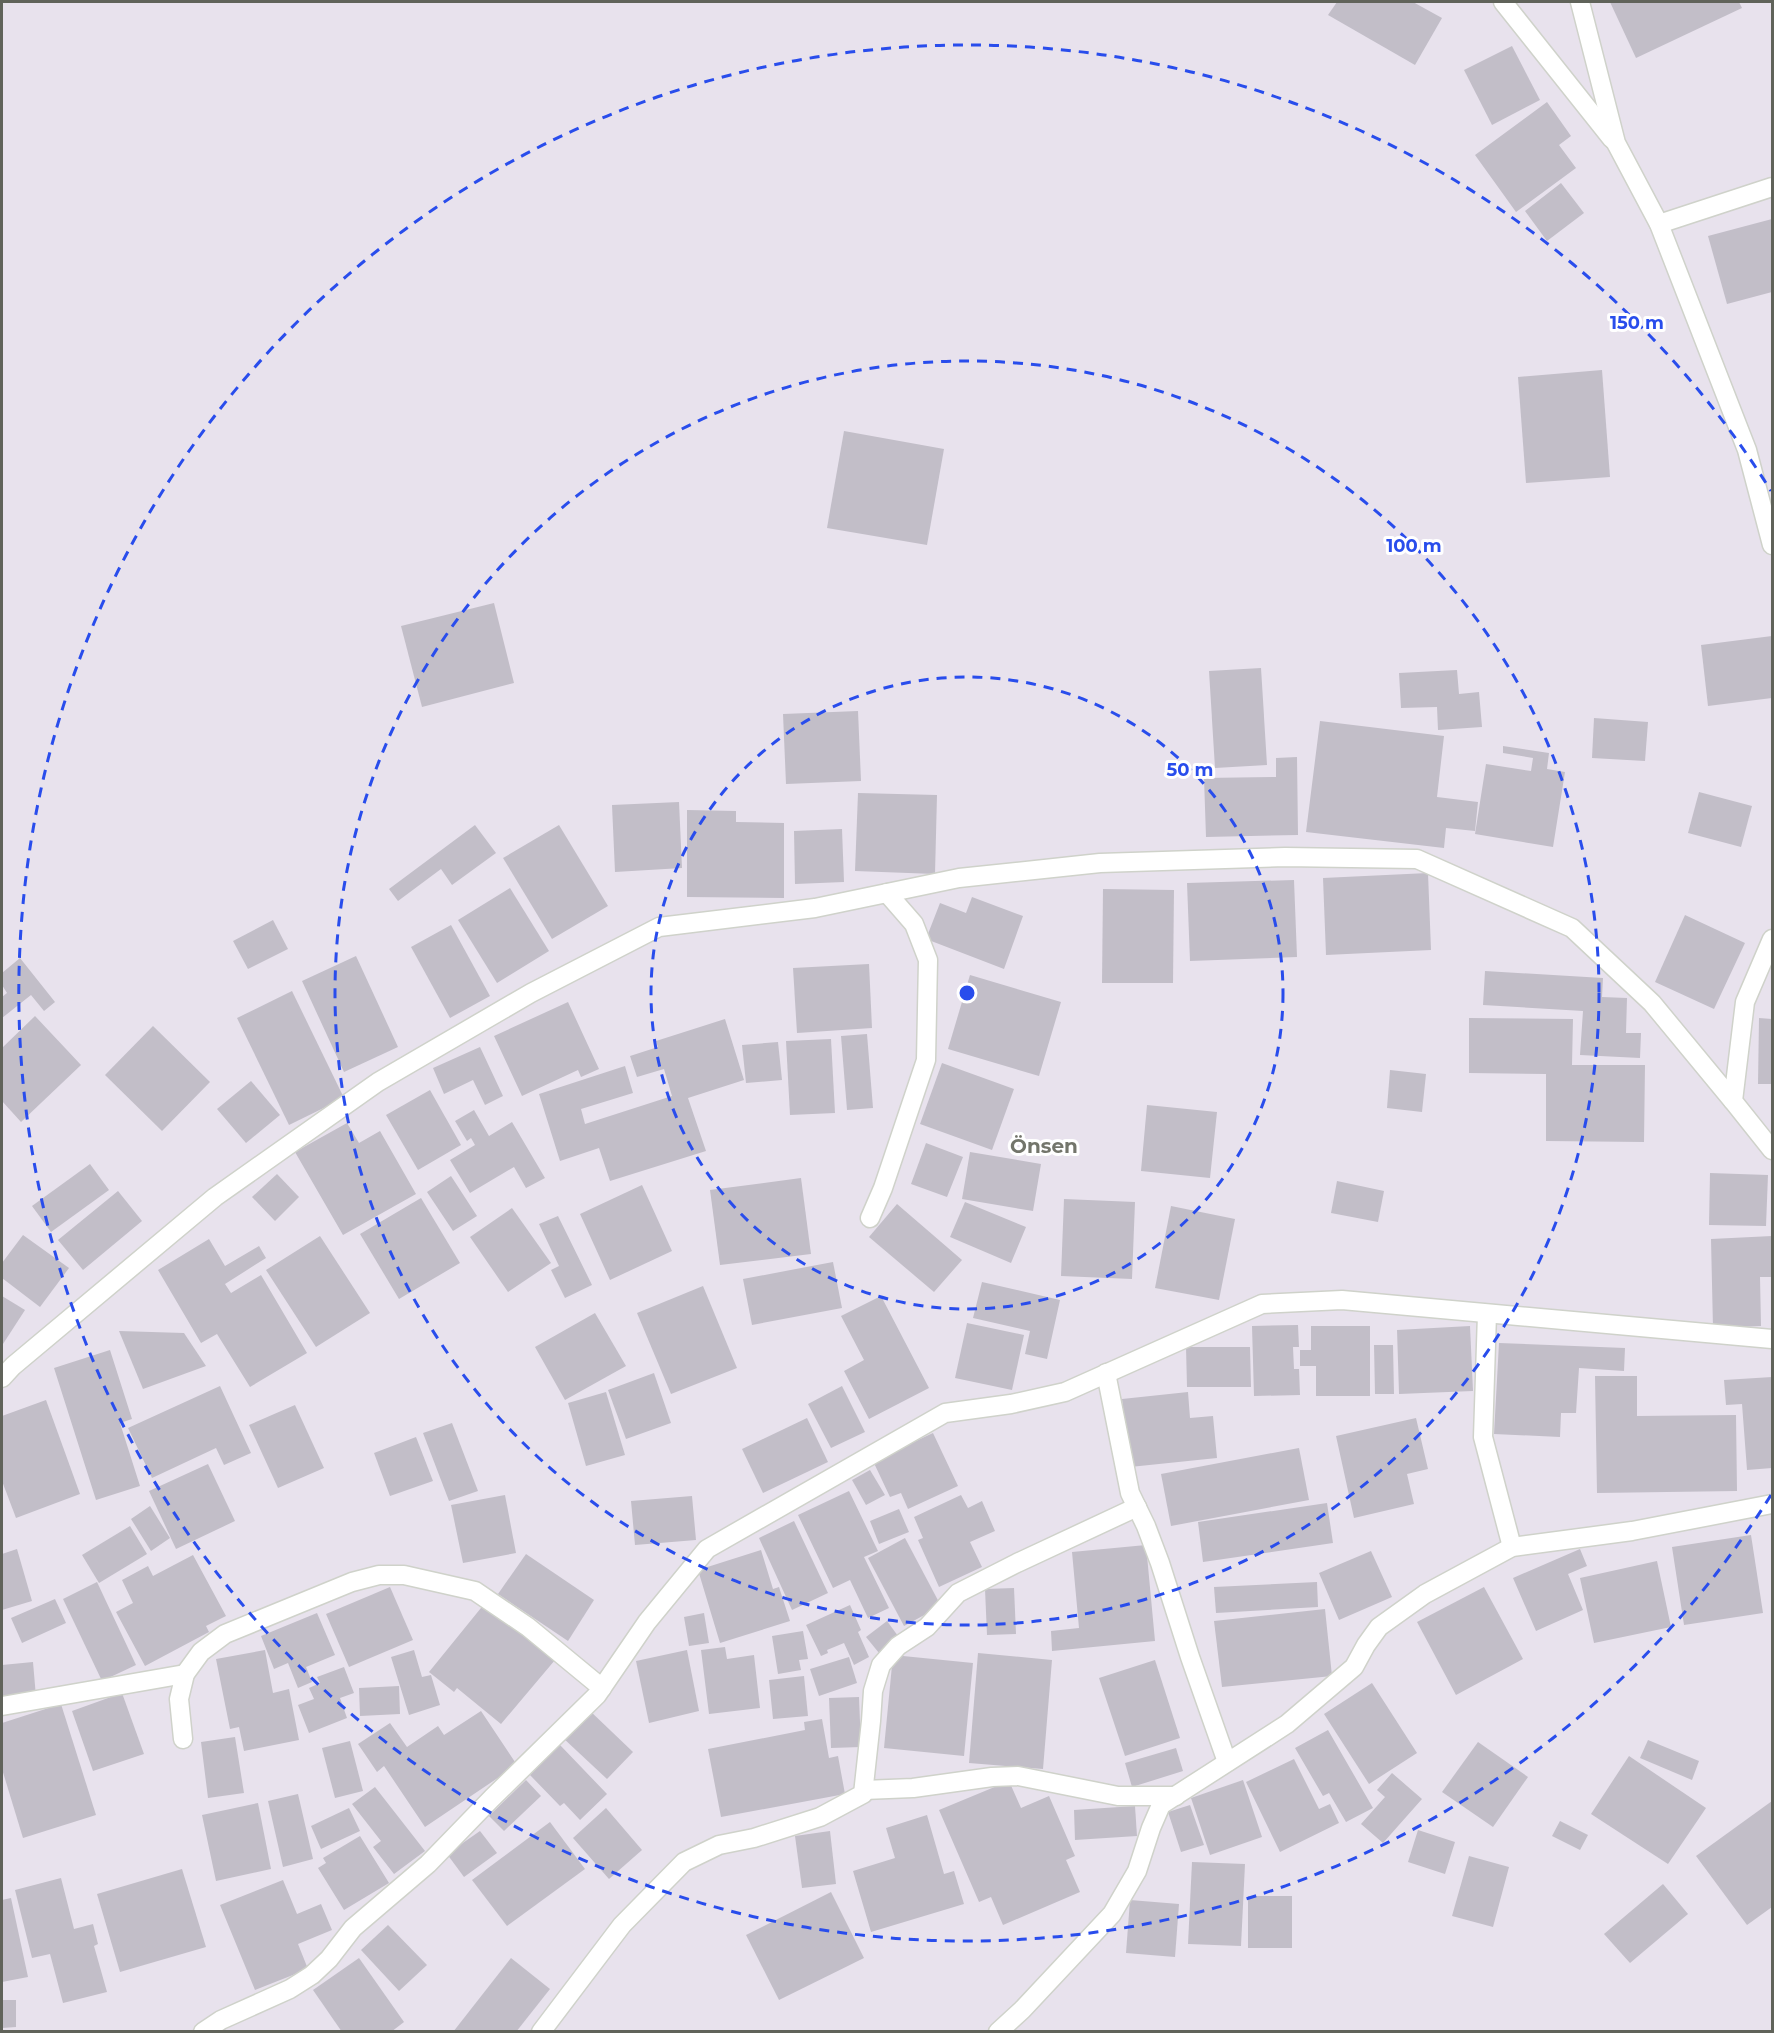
<svg xmlns="http://www.w3.org/2000/svg" width="1774" height="2033" font-family="Montserrat,sans-serif">
<rect width="100%" height="100%" fill="#e8e2ed"/>
<g fill="#c2bec8">
<path d="M1337,2H1413L1442,18L1415,65L1328,15Z"/>
<path d="M1610,2H1739L1742,8L1636,58Z"/>
<path d="M1512,46L1540,100L1492,125L1464,70Z"/>
<path d="M1547,102L1571,136L1559,145L1576,168L1516,212L1475,155Z"/>
<path d="M1561,183L1584,213L1547,241L1525,211Z"/>
<path d="M1772,219V292L1727,304L1708,236Z"/>
<path d="M1602,370L1610,477L1526,483L1518,377Z"/>
<path d="M844,431L944,449L927,545L827,528Z"/>
<path d="M494,603L514,683L422,707L401,626Z"/>
<path d="M1772,636V698L1708,706L1701,645Z"/>
<path d="M1261,668L1267,765L1215,768L1209,671Z"/>
<path d="M1457,670L1459,694L1479,692L1482,727L1438,730L1437,707L1401,708L1399,673Z"/>
<path d="M858,711L861,781L786,784L783,714Z"/>
<path d="M1594,718L1648,722L1645,761L1592,758Z"/>
<path d="M1320,721L1444,736L1437,797L1478,802L1475,831L1446,828L1444,848L1306,832Z"/>
<path d="M1503,746L1549,753L1547,769L1565,772L1553,847L1475,834L1486,764L1531,771L1533,758L1503,753Z"/>
<path d="M1297,757L1298,835L1206,837L1204,778L1276,777V758Z"/>
<path d="M1699,792L1752,806L1741,847L1688,833Z"/>
<path d="M858,793L937,795L935,874L855,871Z"/>
<path d="M679,802L682,868L615,872L612,805Z"/>
<path d="M687,810L736,811V822L784,823V898L687,897Z"/>
<path d="M475,825L496,853L452,885L441,869L398,901L389,889Z"/>
<path d="M559,825L608,906L552,939L503,858Z"/>
<path d="M842,829L844,882L795,884L794,831Z"/>
<path d="M1428,873L1431,950L1326,955L1323,878Z"/>
<path d="M1294,880L1297,957L1190,961L1187,883Z"/>
<path d="M510,888L549,951L497,983L458,920Z"/>
<path d="M1103,889L1174,890L1173,983H1102Z"/>
<path d="M972,897L1023,916L1004,969L926,939L940,903L966,913Z"/>
<path d="M1685,915L1745,943L1714,1009L1655,982Z"/>
<path d="M273,920L288,949L248,969L233,941Z"/>
<path d="M451,925L490,996L450,1018L411,947Z"/>
<path d="M356,956L398,1047L344,1072L302,981Z"/>
<path d="M20,958L55,1002L44,1011L31,995L2,1018V997L7,993L2,985V973Z"/>
<path d="M869,964L872,1028L797,1033L793,968Z"/>
<path d="M1485,971L1603,978L1602,997L1627,998L1626,1033H1641L1640,1058L1580,1055L1583,1011L1483,1005Z"/>
<path d="M970,975L1061,1002L1039,1076L948,1049Z"/>
<path d="M292,991L344,1098L289,1125L237,1018Z"/>
<path d="M568,1002L599,1069L581,1077L578,1070L522,1096L494,1036Z"/>
<path d="M35,1016L81,1065L21,1122L2,1101V1048Z"/>
<path d="M1469,1018L1573,1019L1572,1065H1645L1644,1142L1546,1141V1074L1469,1073Z"/>
<path d="M1759,1018L1772,1019V1084H1758Z"/>
<path d="M725,1019L744,1080L688,1098L706,1151L610,1181L599,1148L560,1161L539,1094L625,1066L633,1093L581,1109L585,1124L672,1096L664,1069L637,1077L630,1056L658,1047L656,1041Z"/>
<path d="M153,1026L210,1082L162,1131L105,1075Z"/>
<path d="M867,1034L873,1108L847,1110L841,1036Z"/>
<path d="M831,1039L835,1113L790,1115L786,1041Z"/>
<path d="M778,1042L782,1080L746,1083L742,1045Z"/>
<path d="M480,1047L503,1096L485,1105L473,1080L444,1094L433,1068Z"/>
<path d="M942,1063L1014,1089L992,1150L920,1124Z"/>
<path d="M1390,1070L1426,1074L1422,1112L1387,1108Z"/>
<path d="M251,1081L280,1115L246,1143L217,1109Z"/>
<path d="M430,1090L461,1145L418,1170L386,1115Z"/>
<path d="M1147,1105L1217,1112L1210,1178L1141,1171Z"/>
<path d="M474,1110L489,1136L512,1122L545,1178L526,1188L514,1167L470,1193L450,1160L475,1145L471,1138L467,1141L455,1121Z"/>
<path d="M347,1123L359,1143L380,1131L416,1194L343,1235L295,1152Z"/>
<path d="M926,1143L963,1157L947,1197L911,1184Z"/>
<path d="M970,1152L1041,1164L1033,1211L962,1199Z"/>
<path d="M90,1164L109,1190L51,1232L32,1206Z"/>
<path d="M1710,1173L1768,1175L1766,1226L1709,1225Z"/>
<path d="M277,1174L299,1197L275,1221L252,1197Z"/>
<path d="M451,1176L477,1216L453,1231L427,1192Z"/>
<path d="M801,1178L811,1254L720,1265L710,1190Z"/>
<path d="M1337,1181L1384,1191L1378,1222L1331,1213Z"/>
<path d="M642,1185L672,1251L610,1280L580,1214Z"/>
<path d="M118,1191L142,1221L83,1270L58,1240Z"/>
<path d="M421,1198L460,1263L399,1299L360,1234Z"/>
<path d="M1064,1199L1135,1202L1132,1279L1061,1276Z"/>
<path d="M965,1202L1026,1227L1011,1263L950,1237Z"/>
<path d="M897,1204L962,1260L934,1292L869,1237Z"/>
<path d="M1171,1206L1235,1219L1219,1300L1155,1288Z"/>
<path d="M512,1208L551,1263L508,1292L470,1237Z"/>
<path d="M558,1216L592,1285L565,1298L551,1270L559,1266L539,1224Z"/>
<path d="M23,1235L69,1268L40,1307L2,1278V1263Z"/>
<path d="M320,1236L370,1313L316,1347L266,1270Z"/>
<path d="M1772,1236V1277H1760L1761,1326L1713,1328L1711,1239Z"/>
<path d="M209,1239L225,1266L259,1246L266,1258L225,1284L231,1293L261,1275L307,1353L250,1387L217,1334L201,1343L158,1270Z"/>
<path d="M833,1262L842,1308L752,1325L743,1279Z"/>
<path d="M982,1282L1060,1300L1047,1359L1025,1354L1030,1331L973,1318Z"/>
<path d="M703,1286L737,1368L671,1394L637,1313Z"/>
<path d="M2,1296L25,1310L3,1344L2,1343Z"/>
<path d="M881,1296L929,1388L869,1419L844,1371L864,1360L841,1316Z"/>
<path d="M595,1313L626,1366L565,1400L535,1347Z"/>
<path d="M967,1323L1024,1335L1012,1390L955,1378Z"/>
<path d="M1298,1325L1299,1347H1293L1294,1369H1299L1300,1395L1254,1396L1252,1326Z"/>
<path d="M1311,1326H1370V1396H1316V1366H1300V1350H1311Z"/>
<path d="M1470,1326L1473,1391L1399,1394L1397,1330Z"/>
<path d="M119,1331L184,1333L206,1366L143,1389Z"/>
<path d="M1499,1343L1625,1348L1624,1371L1579,1368L1576,1413H1561L1560,1437L1494,1434Z"/>
<path d="M1374,1345H1393L1394,1394H1375Z"/>
<path d="M1186,1347H1250L1251,1387H1187Z"/>
<path d="M110,1350L132,1419L120,1423L140,1486L96,1500L54,1368Z"/>
<path d="M654,1373L671,1423L626,1439L608,1390Z"/>
<path d="M1595,1376H1637V1416L1736,1415L1737,1491L1597,1493Z"/>
<path d="M1772,1377V1468L1747,1470L1742,1404L1726,1405L1724,1380Z"/>
<path d="M220,1386L251,1453L224,1465L216,1448L152,1478L128,1428Z"/>
<path d="M842,1386L865,1432L831,1448L808,1404Z"/>
<path d="M606,1392L625,1455L586,1466L568,1403Z"/>
<path d="M1188,1392L1190,1418L1213,1416L1217,1458L1130,1467L1122,1399Z"/>
<path d="M46,1400L80,1494L16,1518L2,1481V1416Z"/>
<path d="M295,1405L324,1468L278,1488L249,1425Z"/>
<path d="M807,1418L828,1462L763,1493L742,1449Z"/>
<path d="M1416,1418L1428,1469L1407,1474L1414,1504L1354,1518L1336,1436Z"/>
<path d="M452,1423L478,1491L449,1501L423,1433Z"/>
<path d="M933,1433L958,1486L908,1509L901,1493L890,1497L873,1461Z"/>
<path d="M416,1437L433,1481L390,1496L374,1453Z"/>
<path d="M1299,1448L1309,1500L1171,1526L1161,1474Z"/>
<path d="M208,1464L235,1521L176,1549L149,1491Z"/>
<path d="M870,1470L885,1495L866,1505L852,1480Z"/>
<path d="M849,1491L878,1551L864,1557L889,1608L868,1618L850,1580L833,1588L798,1515Z"/>
<path d="M505,1495L516,1553L463,1563L451,1505Z"/>
<path d="M961,1495L968,1508L982,1501L995,1531L970,1542L982,1567L939,1587L918,1540L923,1538L914,1517Z"/>
<path d="M692,1496L696,1540L635,1545L631,1501Z"/>
<path d="M1327,1503L1333,1543L1203,1562L1198,1522Z"/>
<path d="M150,1506L170,1538L151,1551L131,1519Z"/>
<path d="M899,1509L909,1532L879,1544L870,1521Z"/>
<path d="M794,1521L828,1593L792,1610L759,1538Z"/>
<path d="M130,1526L147,1554L99,1583L82,1555Z"/>
<path d="M1751,1535L1763,1613L1684,1625L1672,1547Z"/>
<path d="M905,1538L941,1606L904,1626L868,1558Z"/>
<path d="M1146,1545L1155,1641L1052,1651L1051,1631L1079,1628L1072,1552Z"/>
<path d="M17,1549L32,1601L2,1610V1554Z"/>
<path d="M1580,1549L1587,1566L1568,1574L1583,1610L1536,1631L1513,1578Z"/>
<path d="M761,1550L773,1589L779,1587L790,1621L720,1643L698,1570Z"/>
<path d="M1371,1551L1392,1597L1339,1620L1319,1573Z"/>
<path d="M526,1554L594,1600L568,1641L498,1594Z"/>
<path d="M193,1555L226,1616L206,1626L209,1632L145,1666L116,1612L133,1603L122,1580L148,1566L153,1576Z"/>
<path d="M1657,1561L1671,1627L1594,1643L1580,1578Z"/>
<path d="M97,1582L136,1665L102,1681L63,1599Z"/>
<path d="M1317,1582L1318,1607L1216,1613L1214,1587Z"/>
<path d="M390,1587L413,1640L349,1667L326,1614Z"/>
<path d="M1484,1587L1523,1659L1456,1695L1417,1622Z"/>
<path d="M1014,1588L1016,1634L987,1635L985,1589Z"/>
<path d="M55,1599L66,1623L22,1643L11,1618Z"/>
<path d="M485,1603L555,1660L501,1724L457,1688L454,1692L429,1672Z"/>
<path d="M850,1605L861,1630L858,1632L869,1657L854,1665L844,1643L827,1650L828,1653L821,1656L806,1625Z"/>
<path d="M1325,1609L1332,1676L1222,1687L1214,1621Z"/>
<path d="M317,1613L335,1655L306,1667L312,1682L298,1688L288,1663L274,1669L261,1636Z"/>
<path d="M704,1613L709,1643L689,1646L684,1617Z"/>
<path d="M887,1621L898,1636L879,1653L866,1637Z"/>
<path d="M803,1631L808,1659L799,1660L801,1670L778,1674L772,1636Z"/>
<path d="M725,1647L727,1659L754,1655L760,1708L709,1714L701,1650Z"/>
<path d="M265,1650L273,1693L289,1689L299,1740L244,1751L239,1727L230,1729L216,1659Z"/>
<path d="M414,1650L422,1677L431,1675L440,1705L409,1715L391,1657Z"/>
<path d="M687,1650L699,1711L649,1723L636,1661Z"/>
<path d="M978,1653L1052,1660L1043,1769L969,1763Z"/>
<path d="M893,1655L973,1663L964,1756L884,1748Z"/>
<path d="M849,1657L857,1683L819,1696L810,1669Z"/>
<path d="M1155,1660L1180,1738L1125,1756L1099,1678Z"/>
<path d="M33,1662L36,1697L2,1700V1665Z"/>
<path d="M344,1667L354,1693L340,1698L347,1718L309,1733L298,1705L314,1699L309,1688L320,1683L317,1677Z"/>
<path d="M804,1676L808,1716L773,1719L769,1680Z"/>
<path d="M1372,1683L1417,1753L1369,1784L1324,1714Z"/>
<path d="M399,1686L400,1714L360,1716L359,1688Z"/>
<path d="M122,1693L144,1754L93,1771L72,1711Z"/>
<path d="M859,1697L861,1747L831,1748L829,1698Z"/>
<path d="M61,1704L96,1815L23,1838L2,1769V1723Z"/>
<path d="M588,1709L633,1752L607,1779L562,1737Z"/>
<path d="M481,1711L517,1765L425,1827L384,1766L377,1772L358,1744L390,1723L407,1747L438,1726L444,1735Z"/>
<path d="M822,1719L829,1758L838,1756L845,1794L721,1817L708,1749L805,1730L804,1722Z"/>
<path d="M1328,1730L1373,1808L1346,1822L1329,1793L1323,1796L1295,1748Z"/>
<path d="M235,1737L244,1793L208,1798L201,1742Z"/>
<path d="M1648,1740L1699,1761L1692,1780L1640,1758Z"/>
<path d="M350,1741L363,1791L335,1798L322,1748Z"/>
<path d="M1478,1742L1528,1777L1493,1827L1442,1792Z"/>
<path d="M560,1745L607,1794L580,1820L564,1803L560,1806L530,1775Z"/>
<path d="M1176,1748L1183,1771L1132,1787L1125,1763Z"/>
<path d="M1629,1756L1706,1808L1668,1864L1591,1814Z"/>
<path d="M1294,1759L1319,1809L1330,1804L1339,1823L1280,1852L1246,1782Z"/>
<path d="M1392,1773L1422,1799L1383,1843L1361,1824L1385,1797L1377,1790Z"/>
<path d="M526,1780L541,1796L504,1831L489,1816Z"/>
<path d="M1243,1780L1262,1837L1210,1855L1191,1798Z"/>
<path d="M1009,1781L1021,1808L1049,1796L1075,1856L1066,1860L1080,1892L1003,1925L991,1897L979,1902L939,1810Z"/>
<path d="M375,1787L425,1851L394,1874L373,1847L381,1841L352,1804Z"/>
<path d="M298,1794L313,1859L283,1867L268,1801Z"/>
<path d="M1772,1801V1907L1747,1925L1696,1856Z"/>
<path d="M258,1803L271,1869L216,1881L202,1815Z"/>
<path d="M1190,1805L1204,1845L1181,1852L1168,1812Z"/>
<path d="M1135,1806L1137,1836L1075,1840L1074,1810Z"/>
<path d="M349,1808L360,1831L321,1849L311,1826Z"/>
<path d="M606,1808L642,1850L609,1879L573,1838Z"/>
<path d="M927,1815L944,1874L954,1871L964,1904L871,1932L853,1871L895,1858L886,1828Z"/>
<path d="M1560,1821L1588,1835L1580,1850L1552,1836Z"/>
<path d="M550,1822L585,1869L507,1926L472,1880Z"/>
<path d="M1418,1830L1455,1842L1445,1874L1408,1862Z"/>
<path d="M480,1831L497,1853L464,1877L447,1854Z"/>
<path d="M830,1831L836,1884L802,1888L795,1836Z"/>
<path d="M360,1836L389,1883L344,1910L318,1868L326,1863L323,1858Z"/>
<path d="M1469,1856L1509,1867L1493,1927L1452,1916Z"/>
<path d="M1192,1862L1245,1864L1241,1946L1188,1944Z"/>
<path d="M182,1869L206,1947L120,1972L97,1894Z"/>
<path d="M61,1878L74,1929L93,1924L98,1944L94,1946L107,1992L63,2003L50,1954L32,1958L15,1890Z"/>
<path d="M283,1880L297,1914L321,1904L332,1930L298,1944L308,1969L255,1990L220,1905Z"/>
<path d="M1663,1884L1688,1914L1630,1963L1604,1934Z"/>
<path d="M831,1892L864,1958L779,2000L746,1935Z"/>
<rect x="1248" y="1896" width="44" height="52"/>
<path d="M11,1898L28,1977L2,1982V1900Z"/>
<path d="M1130,1900L1179,1904L1175,1957L1126,1953Z"/>
<path d="M388,1925L427,1965L399,1991L361,1950Z"/>
<path d="M359,1958L404,2022L391,2032H342L313,1990Z"/>
<path d="M511,1958L550,1989L516,2032H453Z"/>
<path d="M2,2000H16V2027L2,2028Z"/>
</g>
<g fill="none" stroke-linecap="round" stroke-linejoin="round">
<defs>
<g id="minor">
<path d="M1503,2L1612,139"/>
<path d="M1580,2L1616,143L1659,224L1747,450L1772,545"/>
<path d="M1659,224L1772,187"/>
<path d="M1772,939L1745,1002L1733,1101L1772,1150"/>
<path d="M870,1218L883,1188L926,1060L928,960L914,924L887,893"/>
<path d="M1487,1314L1483,1437L1512,1547"/>
<path d="M1106,1373L1130,1493L1146,1526L1160,1563L1190,1657L1227,1762"/>
<path d="M2,1378L13,1366L215,1197L378,1082L531,993L659,927L815,908L959,878L1100,863L1285,857L1417,859L1572,928L1652,1003L1733,1101"/>
<path d="M2,1706L185,1674"/>
<path d="M183,1739L179,1699L185,1674L201,1652L225,1634L352,1582L379,1575H404L475,1591L528,1627L602,1688"/>
<path d="M864,1790L913,1788L992,1777L1018,1776L1118,1796H1176"/>
<path d="M203,2032L221,2020L290,1989L312,1975L329,1959L353,1928L428,1864L492,1798L597,1695L647,1622L707,1549L945,1413L1011,1404L1065,1392L1262,1304L1342,1300L1772,1339"/>
<path d="M541,2032L622,1925L684,1862L719,1845L754,1838L820,1817L863,1794L871,1721L873,1691L881,1665L898,1646L927,1627L958,1593L1017,1563L1137,1507"/>
<path d="M998,2032L1022,2010L1112,1914L1137,1871L1151,1828L1161,1805L1287,1724L1354,1667L1366,1645L1379,1627L1425,1594L1512,1547L1632,1531L1772,1504"/>
</g>
</defs>
<use href="#minor" stroke="#cfd2ca" stroke-width="21"/>
<use href="#minor" stroke="#fff" stroke-width="18"/>
</g>
<g fill="none" stroke="#294dec" stroke-width="3" stroke-dasharray="10 8">
<circle cx="967" cy="993" r="316"/>
<circle cx="967" cy="993" r="632"/>
<path d="M1771 1495A948 948 0 1 1 1771 491"/>
</g>
<g text-anchor="middle" dominant-baseline="central" stroke-width="6" stroke-linejoin="round" paint-order="stroke">
<g font-size="20" font-weight="bold" fill="#73756b" stroke="#fff">
<text x="1044" y="1146">Önsen</text>
</g>
</g>
<circle cx="967" cy="993" r="9" fill="#294dec" stroke="#fff" stroke-width="3"/>
<g font-size="18" text-anchor="middle" font-weight="bold" fill="#294dec" stroke="#fff" stroke-width="6" stroke-linejoin="round" paint-order="stroke">
<text x="1637" y="329">150 m</text>
<text x="1414" y="552">100 m</text>
<text x="1190" y="776">50 m</text>
</g>
<rect width="1774" height="2033" fill="none" stroke="#60635a" stroke-width="6"/>
</svg>
